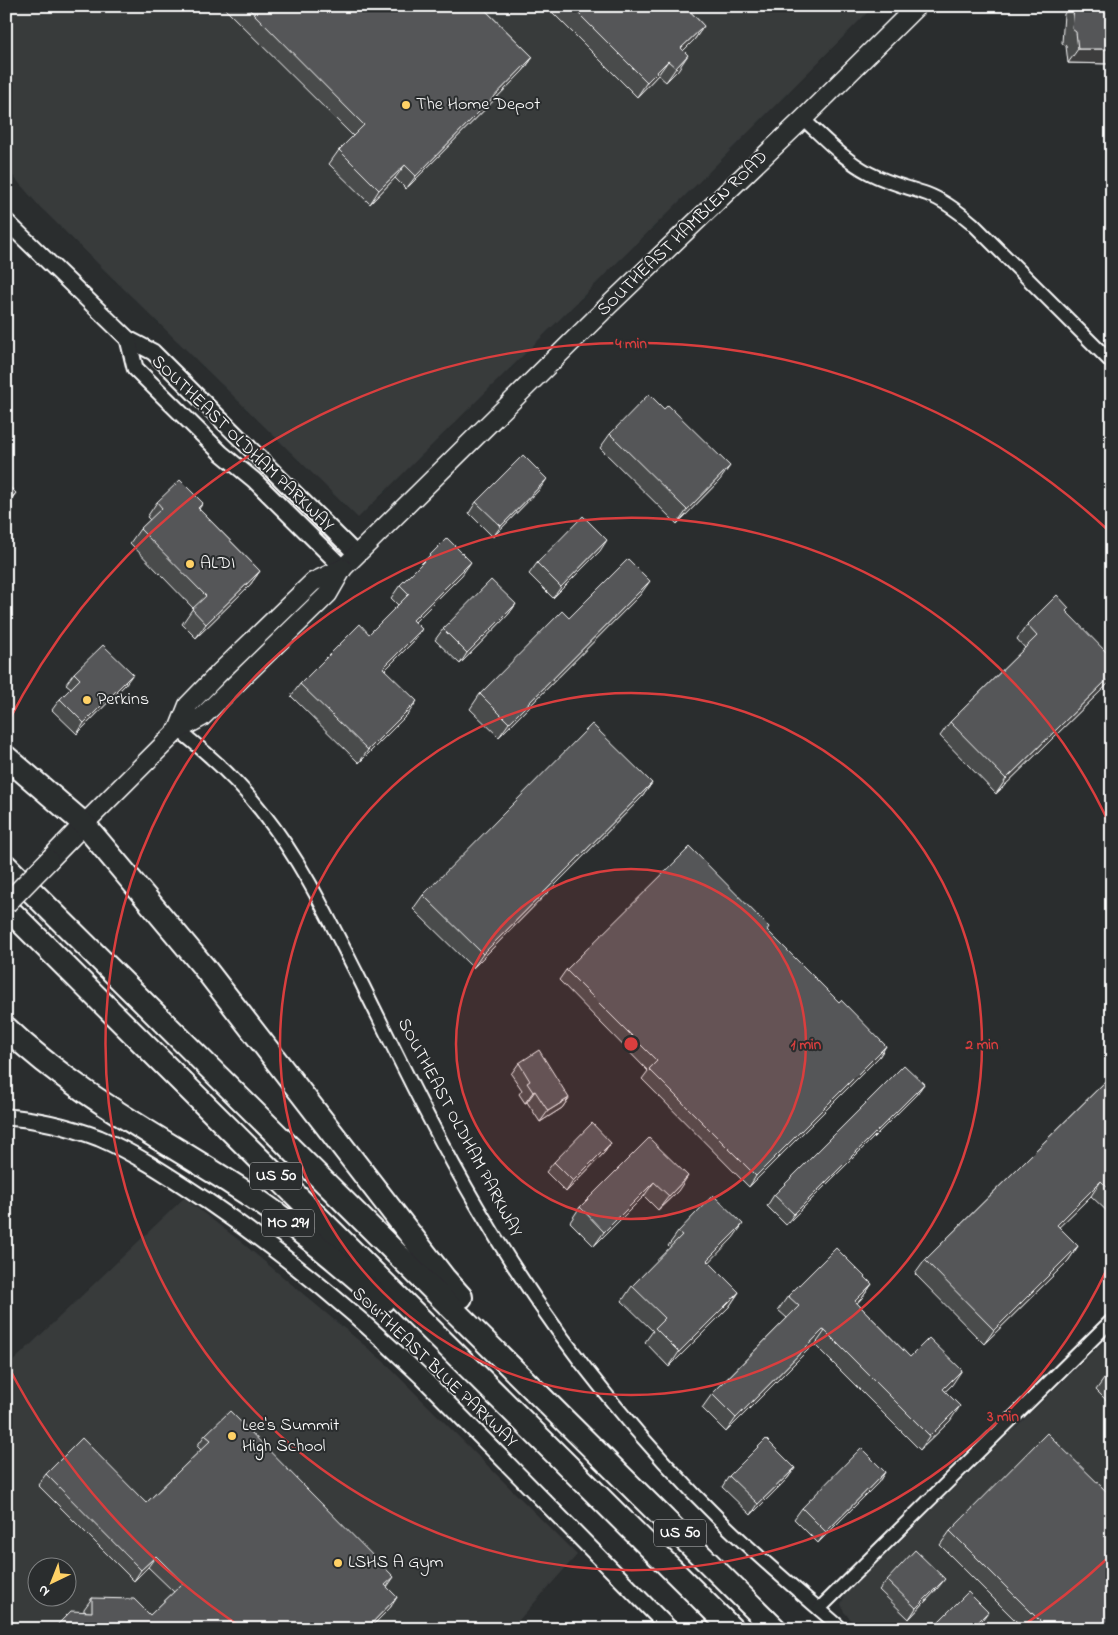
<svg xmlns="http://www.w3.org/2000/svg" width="1118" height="1635" font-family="'Indie Flower',sans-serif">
<rect width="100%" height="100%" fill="#2a2d2e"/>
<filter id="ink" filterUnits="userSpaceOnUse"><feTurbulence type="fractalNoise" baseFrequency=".02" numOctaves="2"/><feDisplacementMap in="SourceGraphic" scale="10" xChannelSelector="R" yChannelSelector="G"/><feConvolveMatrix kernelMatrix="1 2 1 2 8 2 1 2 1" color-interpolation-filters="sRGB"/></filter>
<g filter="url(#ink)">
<g fill="#373a3b" fill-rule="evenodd">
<path d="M6,6H874L696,185L358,518L40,207L6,168Z"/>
<path d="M184,1198L240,1241L382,1360L577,1555L511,1629H6V1368ZM38,1568H68V1598H38Z"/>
<path d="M1112,1333V1629H860L854,1623L844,1612L841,1604L845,1595Z"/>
</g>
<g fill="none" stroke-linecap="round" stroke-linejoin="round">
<defs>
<g id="minor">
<path d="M803,119C824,138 844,160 869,173C888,183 907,187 927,194C943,200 959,212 972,223L1112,363"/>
<path d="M178,730C209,754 239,782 263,813C302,862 329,919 357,974C396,1052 433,1131 477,1206C544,1322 628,1430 723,1523C761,1560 802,1594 842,1629"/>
<path d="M819,1609L1112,1320"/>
</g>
<g id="tertiary">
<path d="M6,221L128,339L153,352L357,555"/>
<path d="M128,339L135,368L221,453L254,480L343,568"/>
<path d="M6,1117C37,1119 70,1127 99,1138C137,1154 172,1178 207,1201C283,1253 355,1312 421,1376L670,1629"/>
</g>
<g id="secondary">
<path d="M343,568L608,306L803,119L917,6"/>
<path d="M84,824L178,730L202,717L328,594L343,568L313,582L220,672L188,705L178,730"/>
</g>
<path id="primary" d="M49,860L84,824"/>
<g id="motorway">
<path d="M6,757L84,824L203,966L444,1278L461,1297"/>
<path d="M6,866L775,1629"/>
<path d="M6,907L732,1629"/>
<path d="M6,1028C73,1092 156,1135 234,1185C287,1218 336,1260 383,1301"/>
</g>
</defs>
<use href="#minor" stroke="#fff" stroke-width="16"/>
<use href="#tertiary" stroke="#fff" stroke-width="19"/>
<use href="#secondary" stroke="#fff" stroke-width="21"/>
<use href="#primary" stroke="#fff" stroke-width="22"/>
<use href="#motorway" stroke="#fff" stroke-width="26"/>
<use href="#minor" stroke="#2a2d2e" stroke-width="12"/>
<use href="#tertiary" stroke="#2a2d2e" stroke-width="15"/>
<use href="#secondary" stroke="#2a2d2e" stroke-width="18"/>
<use href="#primary" stroke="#2a2d2e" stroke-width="19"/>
<use href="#motorway" stroke="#2a2d2e" stroke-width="22"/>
<defs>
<path id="primary-bridge" d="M6,904L49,860"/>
</defs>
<use href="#primary-bridge" stroke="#fff" stroke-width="22" stroke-linecap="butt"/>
<use href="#primary-bridge" stroke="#2a2d2e" stroke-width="19"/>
</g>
<g fill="#494b4c" stroke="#fff">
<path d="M222,6H481L533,57L523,71L406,189L395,178L370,204L329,164L339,150L353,136Z"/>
<path d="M546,6H685L704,26L694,40L683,51L678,70L666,82L658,75L637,97Z"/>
<path d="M1070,6H1112V64L1068,63L1066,46L1062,43L1064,14Z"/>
<path d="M610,434L720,480L677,524L600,448Z"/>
<path d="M539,490L493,537L469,513L476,502Z"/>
<path d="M157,502L203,503L199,509L260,571L250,585L196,638L182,624L193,608L130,543L140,529L150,520L147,517Z"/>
<path d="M600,551L553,598L529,574L537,563Z"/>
<path d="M462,575L415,622L413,642L385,670L408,714L359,763L291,696L300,684L369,634L398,605L391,598L400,585Z"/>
<path d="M640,595L499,737L470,709L480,694L569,618Z"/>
<path d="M516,604L508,615L460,664L435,640L443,629Z"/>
<path d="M1067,612L1111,681L996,794L940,736L950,722L1025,648L1017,639L1027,625Z"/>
<path d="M74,673L125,685L77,734L52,710L60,699L71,688L66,684Z"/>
<path d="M652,783L642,797L473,968L413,909L423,895Z"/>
<path d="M767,930L839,1002L886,1046L879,1057L749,1187L642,1079L648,1071L559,980L566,970Z"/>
<path d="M519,1063L569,1098L562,1108L540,1122L527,1102L525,1103L519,1094L522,1090L511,1074Z"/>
<path d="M1112,1075V1216L1091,1196L1059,1227L1078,1246L1068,1261L984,1344L915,1274L925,1260Z"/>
<path d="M924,1084L916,1095L786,1225L767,1206L774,1195Z"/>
<path d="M649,1138L678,1191L658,1210L644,1196L594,1246L570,1222L580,1207Z"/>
<path d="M611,1143L604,1153L566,1192L546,1172L554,1162Z"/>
<path d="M678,1232L733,1238L709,1262L739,1292L729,1307L669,1367L645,1342L653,1331L622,1301L632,1286L670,1248L668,1246Z"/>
<path d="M872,1284L862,1298L857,1303L910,1357L952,1385L945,1391L950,1421L920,1450L815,1345H813L726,1432L702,1408L712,1394L787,1318L778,1310L788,1296Z"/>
<path d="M1112,1371V1406L1096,1390L1104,1379Z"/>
<path d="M205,1435L394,1577L387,1587L397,1597L390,1608L369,1629L84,1612V1609L92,1598L150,1615L174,1592L148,1567L134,1581L38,1485L46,1474L146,1503L201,1450L197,1446Z"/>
<path d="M795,1468L787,1479L751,1515L722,1487L729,1476Z"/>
<path d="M885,1472L878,1483L818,1543L794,1519L802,1508Z"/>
<path d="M950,1531L1112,1629H1024L940,1545Z"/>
<path d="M887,1580L937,1589L909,1619L879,1590Z"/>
<path d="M937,1623H980L974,1629H933Z"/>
</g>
<g fill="#3c3d3e" stroke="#fff">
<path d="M704,26L694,40L671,63L681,48Z"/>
<path d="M1078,49H1112V64L1068,63Z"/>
<path d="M688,55L678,70L666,82L676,68Z"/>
<path d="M533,57L523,71L406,189L416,176Z"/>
<path d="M668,61L658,75L637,97L647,82Z"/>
<path d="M405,165L395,178L370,204L379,190Z"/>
<path d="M730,466L720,480L677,524L687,510Z"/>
<path d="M547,479L539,490L493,537L501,526Z"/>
<path d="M16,493L6,507V503Z"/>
<path d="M607,540L600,551L553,598L561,587Z"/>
<path d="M471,562L462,575L404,633L413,620Z"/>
<path d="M260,571L250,585L196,638L206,624Z"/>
<path d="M650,581L640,595L499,737L509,723Z"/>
<path d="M516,604L508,615L460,664L467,653Z"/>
<path d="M422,629L413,642L374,681L383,668Z"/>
<path d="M133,674L125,685L77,734L84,723Z"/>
<path d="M1112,675V679L1111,681L996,794L1006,779Z"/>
<path d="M417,701L408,714L359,763L368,750Z"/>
<path d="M652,783L642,797L473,968L483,954Z"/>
<path d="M886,1046L879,1057L749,1187L756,1176Z"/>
<path d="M924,1084L916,1095L786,1225L794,1214Z"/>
<path d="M535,1091L527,1102L525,1103L533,1092Z"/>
<path d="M569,1098L562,1108L540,1122L548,1111Z"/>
<path d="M611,1143L604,1153L566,1192L573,1181Z"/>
<path d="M688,1176L678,1191L658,1210L669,1196Z"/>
<path d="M1101,1181L1091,1196L1047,1239L1057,1225Z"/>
<path d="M654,1182L644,1196L594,1246L604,1232Z"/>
<path d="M743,1224L733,1238L697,1275L707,1260Z"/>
<path d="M1078,1246L1068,1261L984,1344L994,1330Z"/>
<path d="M872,1284L862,1298L845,1316L855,1301Z"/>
<path d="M739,1292L729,1307L669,1367L679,1352Z"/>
<path d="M823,1330L825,1331L815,1345H813L726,1432L736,1418Z"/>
<path d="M962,1370L952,1385L933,1403L943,1389Z"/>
<path d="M960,1406L950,1421L920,1450L930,1436Z"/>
<path d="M795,1468L787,1479L751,1515L758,1504Z"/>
<path d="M885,1472L878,1483L818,1543L826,1532Z"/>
<path d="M156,1556L148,1567L134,1581L141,1570Z"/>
<path d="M945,1579L937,1589L909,1619L916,1608Z"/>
<path d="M397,1597L390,1608L369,1629H366Z"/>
<path d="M988,1612L980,1623L974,1629H971Z"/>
</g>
<g fill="#555758" stroke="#fff">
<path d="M246,6H481L533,57L416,176L405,165L379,190L339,150L364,125Z"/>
<path d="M571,6H685L704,26L681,48L688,55L676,68L668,61L647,82Z"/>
<path d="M1074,6H1112V49H1078L1076,32L1072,29Z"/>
<path d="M649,394L664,409L668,405L730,466L687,510L610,434Z"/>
<path d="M523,455L547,479L501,526L476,502Z"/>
<path d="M180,480L203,503L198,508L260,571L206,624L192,609L206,596L140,529L162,508L157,502Z"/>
<path d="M6,483L16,493L6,503Z"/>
<path d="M583,516L607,540L561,587L537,563Z"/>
<path d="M447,538L471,562L413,620L422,629L383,668L417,701L368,750L300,684L360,624L369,634L409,594L400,585Z"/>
<path d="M628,559L650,581L509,723L480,694L562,611L569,618Z"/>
<path d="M491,580L516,604L467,653L443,629Z"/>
<path d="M1057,595L1069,608L1066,611L1112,658V675L1006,779L950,722L1037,636L1027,625Z"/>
<path d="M103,645L133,674L84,723L60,699L80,679L74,673Z"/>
<path d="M592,724L652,783L483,954L423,895Z"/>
<path d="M690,847L769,927L767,930L839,1002L841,1000L886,1046L756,1176L649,1069L657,1061L566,970Z"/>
<path d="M539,1050L569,1098L548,1111L535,1091L533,1092L527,1083L530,1081L519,1063Z"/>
<path d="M904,1065L924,1084L794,1214L774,1195Z"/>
<path d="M1112,1075V1192L1101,1181L1057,1225L1078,1246L994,1330L925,1260Z"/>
<path d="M592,1123L611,1143L573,1181L554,1162Z"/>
<path d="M649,1138L688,1176L669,1196L654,1182L604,1232L580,1207Z"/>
<path d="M713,1195L743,1224L707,1260L739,1292L679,1352L655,1328L665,1318L632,1286L682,1235L678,1232Z"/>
<path d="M836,1248L872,1284L855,1301L910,1357L929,1338L962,1370L943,1389L960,1406L930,1436L825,1331L823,1330L736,1418L712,1394L799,1306L788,1296Z"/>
<path d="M1112,1371V1387L1104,1379Z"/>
<path d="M230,1411L394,1577L385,1585L397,1597L366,1629H53L71,1611L92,1612V1598L134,1599L150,1615L183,1583L156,1556L141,1570L46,1474L82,1438L146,1503L211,1440L205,1435Z"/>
<path d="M1047,1433L1112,1497V1629H1048L950,1531Z"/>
<path d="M766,1439L795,1468L758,1504L729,1476Z"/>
<path d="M861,1448L885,1472L826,1532L802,1508Z"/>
<path d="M915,1550L945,1579L916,1608L887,1580Z"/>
<path d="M968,1592L988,1612L971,1629H942L937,1623Z"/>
</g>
</g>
<circle cx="631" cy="1044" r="175" fill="#da3e3e" fill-opacity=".12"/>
<g fill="none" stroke="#da3e3e" stroke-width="2.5">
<circle cx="631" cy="1044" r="175"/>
<circle cx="631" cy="1044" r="351"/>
<path d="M1112 1258A526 526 0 1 1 1112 830"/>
<path d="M1109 1557A701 701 0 0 1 1018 1629M244 1629A701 701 0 0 1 6 1362M6 726A701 701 0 0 1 1109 531"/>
</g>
<g fill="#ffd166" stroke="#2a2d2e" stroke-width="2">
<circle cx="406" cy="105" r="5"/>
<circle cx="190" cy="564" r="5"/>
<circle cx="87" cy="700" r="5"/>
<circle cx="232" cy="1436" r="5"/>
<circle cx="338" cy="1563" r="5"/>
</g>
<g text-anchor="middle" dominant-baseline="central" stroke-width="4" stroke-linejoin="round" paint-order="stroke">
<g fill="#2a2d2e" stroke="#bfc0c0" stroke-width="1">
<rect x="250" y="1162.5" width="52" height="27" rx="4"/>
<rect x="262" y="1209.5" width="52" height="27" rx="4"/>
<rect x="654" y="1519.5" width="52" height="27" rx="4"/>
</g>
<g font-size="16" font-weight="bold" fill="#fff">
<text x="276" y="1176">US 50</text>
<text x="288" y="1223">MO 291</text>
<text x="680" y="1533">US 50</text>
</g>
<g font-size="18" fill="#fff" stroke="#2a2d2e" text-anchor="start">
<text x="416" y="105">The Home Depot</text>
<text x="200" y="564">ALDI</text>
<text x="97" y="700">Perkins</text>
<text x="242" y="1426">Lee's Summit<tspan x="242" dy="21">High School</tspan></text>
<text x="348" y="1563">LSHS A Gym</text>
</g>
<g font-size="18" fill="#fff" stroke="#2a2d2e">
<text transform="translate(683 234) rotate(-44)">SOUTHEAST HAMBLEN ROAD</text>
<text transform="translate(242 444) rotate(44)">SOUTHEAST OLDHAM PARKWAY</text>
<text transform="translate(459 1128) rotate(62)">SOUTHEAST OLDHAM PARKWAY</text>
<text transform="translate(434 1368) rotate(44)">SOUTHEAST BLUE PARKWAY</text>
</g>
</g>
<circle cx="631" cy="1044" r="8" fill="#da3e3e" stroke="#2a2d2e" stroke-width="2.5"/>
<g font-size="15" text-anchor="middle" font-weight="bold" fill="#da3e3e" stroke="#2a2d2e" stroke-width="4" stroke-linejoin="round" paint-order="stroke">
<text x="631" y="348">4 min</text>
<text x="806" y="1049">1 min</text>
<text x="982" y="1049">2 min</text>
<text x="1003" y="1421">3 min</text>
</g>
<rect width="1118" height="1635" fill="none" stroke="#2a2d2e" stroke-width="25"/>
<rect x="12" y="12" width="1093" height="1610" fill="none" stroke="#fff" stroke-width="2" filter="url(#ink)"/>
<g transform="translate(52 1582) rotate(223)"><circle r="24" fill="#2a2d2e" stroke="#7f8182"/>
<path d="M0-4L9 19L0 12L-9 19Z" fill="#ffd166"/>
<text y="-8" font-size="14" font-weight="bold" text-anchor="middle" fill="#ffffff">N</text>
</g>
</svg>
